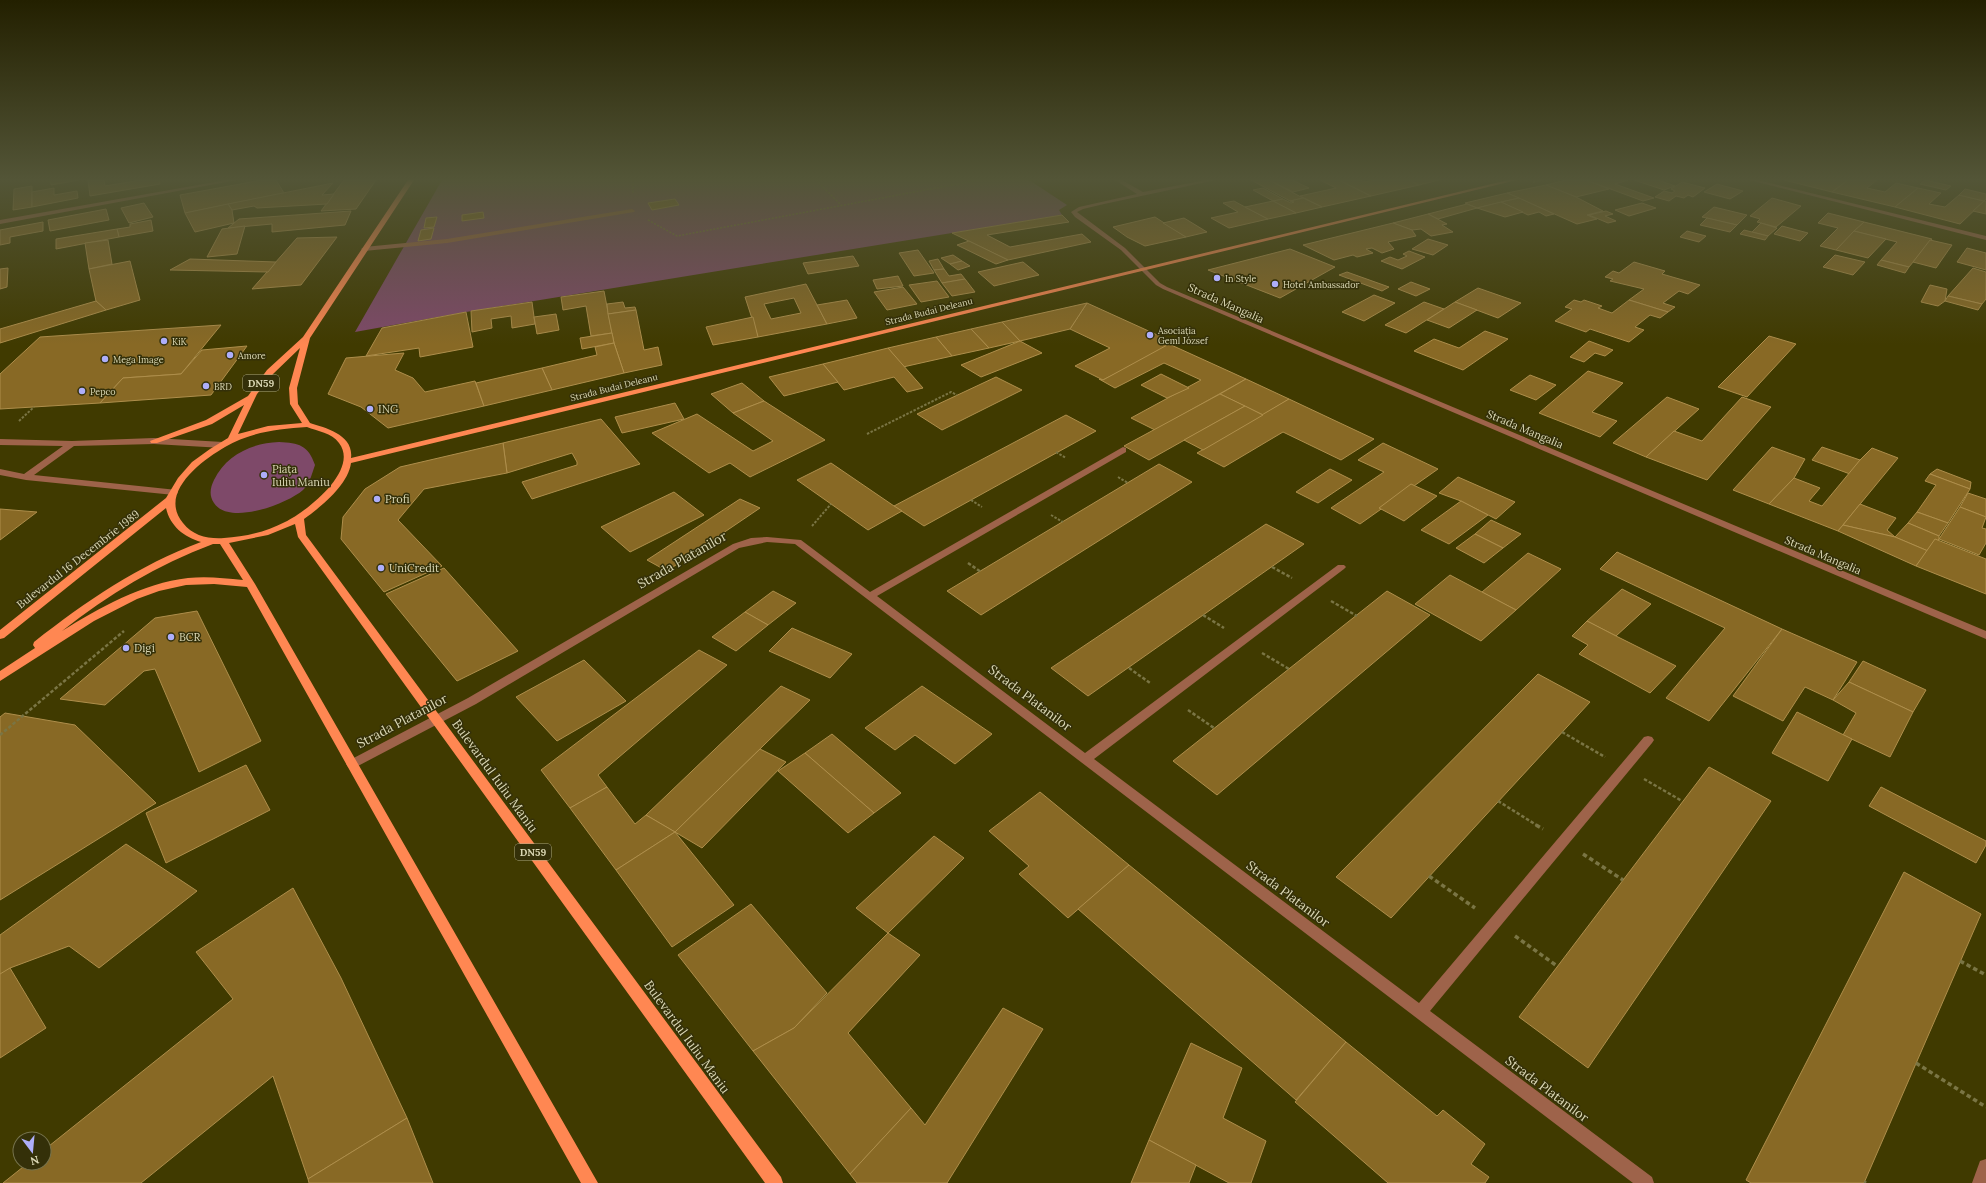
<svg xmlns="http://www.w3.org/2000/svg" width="1986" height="1183" font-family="Lora,serif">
<rect width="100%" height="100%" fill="#403a00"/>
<g fill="#7e4969">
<path d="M442,180H1029L1067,205L1059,210L1062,215L466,312L355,332Z"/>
<path d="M279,442C299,443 308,445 315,465C312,473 310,484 303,490C287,504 229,526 214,503C209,496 210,488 214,480C226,455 252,443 279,442Z"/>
</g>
<g fill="#886925" stroke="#ae8e4b" fill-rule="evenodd">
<path d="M50,180H79L51,185Z"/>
<path d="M88,180H104L105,186L141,180H159L160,184L90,196Z"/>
<path d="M262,180H276L284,193L185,213L180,195Z"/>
<path d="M344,180H376L356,209L321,211Z"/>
<path d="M1251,180H1269L1303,198L1290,201Z"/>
<path d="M1269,180H1292L1309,188L1293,192Z"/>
<path d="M1320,180H1339L1371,196L1322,207L1300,196L1336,188Z"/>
<path d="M1339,180H1360L1365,182L1375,180H1409L1419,185L1371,196Z"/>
<path d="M1409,180H1439L1419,185Z"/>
<path d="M1566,180H1586L1609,189L1576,197L1546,185Z"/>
<path d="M1586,180H1628L1615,184L1654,198L1643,201Z"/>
<path d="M1634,180H1658L1675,186L1664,190Z"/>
<path d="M1784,180H1848L1832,192Z"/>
<path d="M1848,180H1877L1867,188L1885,192L1896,183L1918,188L1895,207L1832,192Z"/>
<path d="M1925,180L1951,186L1946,190L1920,184Z"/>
<path d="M1682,182L1705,188L1693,197L1688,195L1684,198L1676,196L1669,201L1655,197L1664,191L1672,193L1675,191L1671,189Z"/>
<path d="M333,183L322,195L334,194L327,204L257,208L254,206L232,210L228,204Z"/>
<path d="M1717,184L1743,191L1730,199L1704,192Z"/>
<path d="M1546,185L1576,197L1603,211L1587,215L1597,219L1577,224L1507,193Z"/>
<path d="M32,186V207L13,210L14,189Z"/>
<path d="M54,188V195L77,191L78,198L32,207V192Z"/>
<path d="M1263,188L1283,199L1273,201L1253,190Z"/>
<path d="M1918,188L1941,193L1929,204L1945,207L1959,195L1984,201L1960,224L1895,207Z"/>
<path d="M1965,189L1986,194V199L1984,201L1959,195Z"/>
<path d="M1507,193L1519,198L1477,208L1465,203Z"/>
<path d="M1303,198L1322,207L1296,213L1273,201L1283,199L1291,203L1294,202L1290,201Z"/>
<path d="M1519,198L1554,214L1546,216L1539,212L1528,215L1501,202Z"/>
<path d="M1772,198L1801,206L1776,227L1757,222L1760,219L1750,216Z"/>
<path d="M675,199L679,205L652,210L648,203Z"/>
<path d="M1234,201L1245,207L1268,219L1229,228L1211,218L1238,212L1223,203Z"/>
<path d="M1273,201L1296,213L1268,219L1245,207Z"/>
<path d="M1984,201H1986V214L1973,211Z"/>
<path d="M1501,202L1523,212L1505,217L1477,208Z"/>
<path d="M144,203L153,217L129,223L121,208Z"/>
<path d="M1642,203L1656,208L1629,216L1615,210Z"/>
<path d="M228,204L232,210L234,223L195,232L185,213Z"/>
<path d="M1467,204L1477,208L1438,219L1428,214Z"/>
<path d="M1714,207L1747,215L1737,225L1702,217Z"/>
<path d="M106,209L109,220L50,231L48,220Z"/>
<path d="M351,211L345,225L272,232V224L228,228L239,219Z"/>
<path d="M1606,211L1613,214L1605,216L1616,221L1608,223L1589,215Z"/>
<path d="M483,212L484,218L462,221V215Z"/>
<path d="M1828,213L1864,222L1836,250L1820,246L1838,228L1818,223Z"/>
<path d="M1428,214L1447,224L1442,225L1453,232L1431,236L1421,229L1412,230L1393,223Z"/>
<path d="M1062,215L1069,222L987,235L1010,247L1082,234L1091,242L1008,260L952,233Z"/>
<path d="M437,217L434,227L424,228L426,218Z"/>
<path d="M1155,217L1186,237L1145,246L1127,237L1113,227Z"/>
<path d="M1184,218L1207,232L1186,237L1163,223Z"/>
<path d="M1707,218L1737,225L1730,232L1700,225Z"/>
<path d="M151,220L153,231L119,237L117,229L130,227V224Z"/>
<path d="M43,222V231L10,237V243L0,245V230Z"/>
<path d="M1864,222L1932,239L1909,267L1881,260L1897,242L1854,231Z"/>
<path d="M1393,223L1412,230L1416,236L1388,242L1394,249L1382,253L1372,248L1366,249L1373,253L1357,257L1353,255L1334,260L1303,245Z"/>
<path d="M1761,223L1777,228L1768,236L1752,232Z"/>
<path d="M245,226L237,254L207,257L222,229Z"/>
<path d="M1782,226L1808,233L1800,241L1774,234Z"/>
<path d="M434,228L431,239L418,241L421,230Z"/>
<path d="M117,229L119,237L56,249V239Z"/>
<path d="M1744,230L1768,236L1765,240L1740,234Z"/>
<path d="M1687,231L1706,236L1699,242L1680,237Z"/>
<path d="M1854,231L1886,239L1868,258L1836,250Z"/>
<path d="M337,237L301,285L252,289L297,238Z"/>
<path d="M1428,239L1448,245L1433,255L1412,249Z"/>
<path d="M108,240L112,264L89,269L85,243Z"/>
<path d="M1930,240L1952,245L1936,268L1913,262Z"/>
<path d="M969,241L1008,260L996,264L957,245Z"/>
<path d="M1967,248L1986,253V270L1957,262Z"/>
<path d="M1290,249L1335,267L1280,298L1208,270Z"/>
<path d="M918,250L934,273L914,276L899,253Z"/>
<path d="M1409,251L1425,257L1402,269L1381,261L1390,257L1398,260L1407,256L1403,254Z"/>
<path d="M953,255L962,261L950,264L941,258Z"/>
<path d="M1835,255L1865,262L1853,275L1823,267Z"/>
<path d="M853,256L859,266L808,274L803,263Z"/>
<path d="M190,259L276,262L268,272L170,270Z"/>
<path d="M938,259L944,269L934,270L929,261Z"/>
<path d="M1881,260L1909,267L1905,273L1877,265Z"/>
<path d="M130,261L140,300L106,310L96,301L89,269Z"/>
<path d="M962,261L970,266L958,270L950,264Z"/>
<path d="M1023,262L1039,275L994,286L978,272Z"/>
<path d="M1634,262L1665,271L1662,274L1700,285L1688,294L1679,291L1663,303L1675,307L1668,312L1629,300L1644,289L1610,281L1613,279L1605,277L1613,271L1619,273Z"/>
<path d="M8,268L7,287L0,289V269Z"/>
<path d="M1973,268L1986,272V299L1982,304L1948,296Z"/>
<path d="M944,269L949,276L961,274L965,279L942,283L934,270Z"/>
<path d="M1347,272L1389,287L1382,291L1339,275Z"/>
<path d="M898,276L903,286L877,289L873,280Z"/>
<path d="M965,279L975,292L952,296L942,283Z"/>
<path d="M937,281L949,297L921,302L909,285Z"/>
<path d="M1411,282L1430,289L1416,296L1398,289Z"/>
<path d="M806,284L827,324L758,337L745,297ZM794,298L801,313L771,319L764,304Z"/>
<path d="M1930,285L1947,289L1945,301L1938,306L1921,302Z"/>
<path d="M903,287L917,304L887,310L874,292Z"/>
<path d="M1478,288L1521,303L1498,318L1455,302Z"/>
<path d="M604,291L612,333L591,336L586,306L563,310L561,297Z"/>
<path d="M1374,295L1395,303L1364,321L1342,312Z"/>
<path d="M1948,296L1982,304L1978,310L1945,301Z"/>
<path d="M847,300L857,318L827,324L817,305Z"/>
<path d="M1574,300L1581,302L1584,300L1602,306L1598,308L1612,313L1629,300L1668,312L1660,318L1650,315L1635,327L1644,330L1629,342L1590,329L1586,332L1555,321L1572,309L1565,307Z"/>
<path d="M96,301L106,310L0,343V329Z"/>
<path d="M532,302L535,324L512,328L511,316L491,319L492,328L472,332L471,311Z"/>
<path d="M623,302L625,308L635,307L636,310L608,314L607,304Z"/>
<path d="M1424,302L1444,309L1406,333L1385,325Z"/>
<path d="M1455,302L1477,310L1449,328L1427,320Z"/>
<path d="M1087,303L1175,343L1103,380L1075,366L1110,348L1070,329Z"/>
<path d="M1087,303L1070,329L1020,341L1002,322Z"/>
<path d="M636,310L644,350L658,347L662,365L624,373L614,343L608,314Z"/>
<path d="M466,312L473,347L420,357L419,348L366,356L382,328Z"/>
<path d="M556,314L559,330L537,334L534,317Z"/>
<path d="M753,317L758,337L713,345L706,327Z"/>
<path d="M1002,322L1020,341L989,348L971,329Z"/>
<path d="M221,325L181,374L123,378L100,403L0,409V374L40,337Z"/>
<path d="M971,329L989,348L952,356L936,337Z"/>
<path d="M1485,331L1508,339L1463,370L1414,351L1434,339L1459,348Z"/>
<path d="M612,333L614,343L582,349L580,338Z"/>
<path d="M1769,336L1796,344L1747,397L1718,387Z"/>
<path d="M936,337L952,356L903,367L888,348Z"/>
<path d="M1020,341L1042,353L981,377L961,365Z"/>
<path d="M1589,341L1613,350L1605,356L1595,353L1584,362L1570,357Z"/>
<path d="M614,343L624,373L552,390L542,368L597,355L595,347Z"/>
<path d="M1169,344L1246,379L1155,430L1131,418L1201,380L1164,363L1115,388L1099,379L1103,380Z"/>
<path d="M247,346L211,395L100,403L123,378L181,374L202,350Z"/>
<path d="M888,348L923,388L907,392L894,377L844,390L823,364Z"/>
<path d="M404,353L395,370L413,378L425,392L475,381L484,406L388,428L361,407L328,394L346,358Z"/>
<path d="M823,364L838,382L784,396L769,377Z"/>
<path d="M542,368L552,390L484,406L476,383Z"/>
<path d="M1588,371L1623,383L1592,412L1617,421L1600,437L1539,413Z"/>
<path d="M1161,374L1189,388L1167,398L1141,385Z"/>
<path d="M1530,375L1556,385L1536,400L1510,390Z"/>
<path d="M996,377L1022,390L942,430L917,414Z"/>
<path d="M1246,379L1289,399L1263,415L1220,394Z"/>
<path d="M742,383L764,401L733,413L711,394Z"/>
<path d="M1220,394L1245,406L1149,460L1124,446Z"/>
<path d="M1667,397L1699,409L1646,457L1613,443Z"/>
<path d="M1742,397L1771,407L1707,480L1646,457L1674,431L1702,441Z"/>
<path d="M1289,399L1374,439L1341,460L1283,432L1224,467L1197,453Z"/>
<path d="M764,401L825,440L750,477L730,463L709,473L652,433L697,414L753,451L773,441L733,413Z"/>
<path d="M675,403L684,419L622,433L615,417Z"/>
<path d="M1245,406L1263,415L1203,450L1184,440Z"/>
<path d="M1066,415L1096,431L924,526L894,506Z"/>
<path d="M601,419L640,464L532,499L522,482L577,465V462L572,453L507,473L503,443Z"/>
<path d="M503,443L507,473L424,489L398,520L442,566L384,592L341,539L343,517L365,489L400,467Z"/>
<path d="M1383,443L1438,469L1360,524L1331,508L1384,472L1358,460Z"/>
<path d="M1772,447L1805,459L1794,478L1769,504L1733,490Z"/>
<path d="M1822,447L1860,460L1850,474L1812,460Z"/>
<path d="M1872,448L1898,458L1838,531L1769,504L1794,478L1820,488L1809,501L1822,506L1860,460Z"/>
<path d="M831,463L894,506L902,511L868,530L797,480Z"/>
<path d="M1159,464L1192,482L981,615L947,591Z"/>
<path d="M1330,469L1352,480L1318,503L1296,492Z"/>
<path d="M1937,469L1971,482L1970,489L1930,474Z"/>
<path d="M1930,474L1970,489L1948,523L1917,512L1936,485L1925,481Z"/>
<path d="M1458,477L1515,502L1496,519L1461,501L1439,493Z"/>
<path d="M1411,484L1437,496L1404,521L1379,508Z"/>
<path d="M674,492L704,515L630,552L601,527Z"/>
<path d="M1968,493L1986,499V517L1960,507Z"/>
<path d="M740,499L760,508L667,571L647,560Z"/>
<path d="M1461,501L1488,515L1449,544L1421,530Z"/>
<path d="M1860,504L1896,518L1887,530L1895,537L1843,525Z"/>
<path d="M1960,507L1986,517L1982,528L1986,529V543L1979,555L1939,539Z"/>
<path d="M0,509L37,512L0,540Z"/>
<path d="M1917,512L1948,523L1939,536L1908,523Z"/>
<path d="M1491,520L1521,534L1503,548L1475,534Z"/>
<path d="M1908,523L1939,536V539L1928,551L1895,537Z"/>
<path d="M1266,524L1304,544L1088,696L1051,668Z"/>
<path d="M1843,525L1895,537L1928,551L1916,566L1838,531Z"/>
<path d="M1475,534L1503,548L1484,563L1456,548Z"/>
<path d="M1935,539L1986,559V594L1916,566Z"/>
<path d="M1617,552L1782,629L1709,721L1666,698L1725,628L1600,569Z"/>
<path d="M1528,553L1561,569L1516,610L1482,592Z"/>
<path d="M444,568L518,651L457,681L386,594Z"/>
<path d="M1450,575L1482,592L1516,610L1481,641L1415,604Z"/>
<path d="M1622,589L1651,604L1616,636L1587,621Z"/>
<path d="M773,591L796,603L768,625L745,612Z"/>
<path d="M1387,591L1430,615L1217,795L1173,761Z"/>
<path d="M197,611L261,741L199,772L155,669L144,671L105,705L60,699L155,618Z"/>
<path d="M745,612L768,625L736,651L712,637Z"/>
<path d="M1587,621L1616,636L1676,666L1650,693L1579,654L1588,645L1572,636Z"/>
<path d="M792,628L852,654L830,678L769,651Z"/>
<path d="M1782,629L1857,662L1833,700L1805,687L1783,721L1733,696Z"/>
<path d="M699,650L727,665L598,775L607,787L570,808L541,770Z"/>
<path d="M584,660L626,701L557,741L516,697Z"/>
<path d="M1863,661L1926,690L1913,712L1849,682Z"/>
<path d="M1538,674L1590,702L1391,918L1336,877Z"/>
<path d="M1849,682L1913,712L1890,757L1843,735L1856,713L1833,700Z"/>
<path d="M781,686L810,700L675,832L646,815Z"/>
<path d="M922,686L992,734L955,764L915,735L895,750L865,728Z"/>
<path d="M1797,712L1852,739L1828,781L1772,753Z"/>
<path d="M5,713L75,725L156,803L0,900V717Z"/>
<path d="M832,734L901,793L874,813L805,753Z"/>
<path d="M760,749L786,762L702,848L675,832Z"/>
<path d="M805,753L874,813L848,833L778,771Z"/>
<path d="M246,765L270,810L166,863L146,813Z"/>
<path d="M1709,767L1771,801L1588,1068L1519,1017Z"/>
<path d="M607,787L635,824L646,815L675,832L616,870L570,808Z"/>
<path d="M1881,787L1986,841V845L1976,863L1869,806Z"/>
<path d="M1040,792L1129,865L1068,918L1019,874L1029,866L989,831Z"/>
<path d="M675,832L734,905L672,947L616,870Z"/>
<path d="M934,836L964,858L888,933L856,908Z"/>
<path d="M126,844L197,891L99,968L69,946L10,968L0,977V935Z"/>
<path d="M1129,865L1346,1042L1296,1100L1078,909Z"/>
<path d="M1904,872L1981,914L1864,1183H1751L1746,1180Z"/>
<path d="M293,888L341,978L407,1118L308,1179L273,1076L141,1183H3L28,1163H44V1150L233,999L196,952Z"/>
<path d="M751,904L827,993L794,1028L753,1051L678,955Z"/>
<path d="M888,933L920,955L848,1033L911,1108L850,1174L753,1051L794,1028Z"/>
<path d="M10,968L46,1028L0,1058V974Z"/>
<path d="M1003,1008L1043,1029L947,1183H857L850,1174L911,1108L925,1125Z"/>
<path d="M1346,1042L1437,1116L1443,1110L1485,1144L1471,1164L1489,1177L1485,1183H1388L1295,1102Z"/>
<path d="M1191,1043L1242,1068L1223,1118L1266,1141L1251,1183H1229L1149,1140Z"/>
<path d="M407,1118L433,1183H309L308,1179Z"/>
<path d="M1149,1140L1196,1165L1189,1183H1131Z"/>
</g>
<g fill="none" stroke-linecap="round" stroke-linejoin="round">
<g stroke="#7a7544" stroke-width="1.5" stroke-dasharray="2 1.5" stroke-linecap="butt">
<path d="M633,180V193"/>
<path d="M816,180L841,205"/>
<path d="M1533,182L1543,180"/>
<path d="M648,220L677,236L979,180"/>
</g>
<g stroke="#7a7544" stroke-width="2" stroke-dasharray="2.5 1.5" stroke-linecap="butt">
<path d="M19,421L34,407"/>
<path d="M867,434L951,392L957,395"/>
<path d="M1056,452L1066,458"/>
<path d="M1118,477L1128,483"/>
<path d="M971,500L982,507"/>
<path d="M1051,515L1063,522"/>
<path d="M812,526L831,504"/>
</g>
<g stroke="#7a7544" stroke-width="2.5" stroke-dasharray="3.5 2" stroke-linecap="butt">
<path d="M968,563L981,572"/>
<path d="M1272,567L1292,578"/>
<path d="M1331,601L1357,616"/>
<path d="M1203,615L1224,628"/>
<path d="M1262,653L1289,669"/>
<path d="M1129,668L1150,683"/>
<path d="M1188,710L1214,728"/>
<path d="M1562,732L1605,757"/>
<path d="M0,735L124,631"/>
<path d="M1644,779L1682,801"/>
<path d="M1498,801L1538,826"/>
</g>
<g stroke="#7a7544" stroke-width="3.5" stroke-dasharray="4.5 3" stroke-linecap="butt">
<path d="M1536,825L1543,829"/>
<path d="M1583,854L1623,880"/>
<path d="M1429,876L1475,908"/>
<path d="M1515,936L1557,966"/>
<path d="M1960,961L1986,975"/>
<path d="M1916,1063L1986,1107"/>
<path d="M1864,1182L1866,1183"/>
</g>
<g fill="#9e634a" fill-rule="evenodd">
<path d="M226,180H237L0,224V220Z"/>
<path d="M1115,180H1122L1143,192L1206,180H1216L1104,204L1083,209L1077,212L1125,248L1160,283L1167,287L1986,631V639L1163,289L1156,285L1121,250L1075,217L1071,212L1079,207L1137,194Z"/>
<path d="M1749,180H1758L1986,236V240Z"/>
<path d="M632,209L635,211L634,212L447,243L364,251L361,249L364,247L447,239Z"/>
<path d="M154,438L223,442L227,445L223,448L154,444L74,446L34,475L177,490L178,492L177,494L174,495L26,480L0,475V469L24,474L63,446L0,445V439L72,441Z"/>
<path d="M1123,447L1126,448V452L877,596L1085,753L1338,565H1344L1346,567L1344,569L1094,759L1419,1003L1644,737L1648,736L1652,737L1654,740L1652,743L1430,1011L1652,1177L1654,1183H1633L795,544L767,542L739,548L476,704L356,767L352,769L348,767L346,764L348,761L468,698L733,544L751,538L767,537L801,540L870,592Z"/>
<path d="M1986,1159V1183H1972L1980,1161Z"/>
</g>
<path fill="#ff8752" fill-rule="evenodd" d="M408,180H414L310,338L297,388L298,404L310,423C326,428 354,435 351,458L1508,180H1517L351,463C348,485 321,507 304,519L306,535L781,1177L783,1183H765L298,537L295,524L268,535L229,543L255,584L598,1183H581L247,587L214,584L186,585L159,591L137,599L94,621L0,681V671L35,648L33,645L34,642C86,601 139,565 201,542C184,537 170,526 166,508L4,638L0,639V630L166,498L178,478L192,462L210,449L228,438L244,405L212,424L157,443H151L150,441L206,420L248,396L267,370L303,337ZM300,348L289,388L290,404L302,423L268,426L238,434L257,394L273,374ZM307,427C317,431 332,433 339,443C360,470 306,512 285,522C266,532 244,537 224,538C208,539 193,536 183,523C158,493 201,461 225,447C250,432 278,429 307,427ZM213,544H220L243,580C224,578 206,576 188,578C143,583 99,608 62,631C109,594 157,565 213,544Z"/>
</g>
<linearGradient id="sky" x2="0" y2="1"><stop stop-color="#232000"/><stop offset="0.52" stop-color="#535537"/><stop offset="1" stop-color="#535537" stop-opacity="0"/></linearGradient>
<rect width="1986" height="345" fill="url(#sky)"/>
<g fill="#aeaefa" stroke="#343009" stroke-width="1.5">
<circle cx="1217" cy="278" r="4"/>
<circle cx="1275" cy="284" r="4"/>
<circle cx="1150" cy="335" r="4"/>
<circle cx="164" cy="341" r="4"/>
<circle cx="230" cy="355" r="4"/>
<circle cx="105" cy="359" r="4"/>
<circle cx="206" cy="386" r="4"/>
<circle cx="82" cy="391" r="4"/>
<circle cx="370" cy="409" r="4"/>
<circle cx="264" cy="475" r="4"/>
<circle cx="377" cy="499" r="4"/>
<circle cx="381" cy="568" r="4"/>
<circle cx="171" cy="637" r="4"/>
<circle cx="126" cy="648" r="4"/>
</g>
<g text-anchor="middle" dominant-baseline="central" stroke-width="3" stroke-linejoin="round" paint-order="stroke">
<g font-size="9" fill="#dad7b4" stroke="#343009" text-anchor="start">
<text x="1225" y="278">In Style</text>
<text x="1283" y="284">Hotel Ambassador</text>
<text x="1158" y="330">Asociația<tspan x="1158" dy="10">Geml József</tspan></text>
<text x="172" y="341">KiK</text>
<text x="238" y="355">Amore</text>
<text x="113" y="359">Mega Image</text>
<text x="214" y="386">BRD</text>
<text x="90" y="391">Pepco</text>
</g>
<g font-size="9" fill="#dad7b4" stroke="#343009">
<text transform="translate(929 311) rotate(-14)">Strada Budai Deleanu</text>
<text transform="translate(614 387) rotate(-14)">Strada Budai Deleanu</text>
</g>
<g fill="#343009" stroke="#a8a581" stroke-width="1">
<rect x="243" y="375" width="36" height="16" rx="3"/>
<rect x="515" y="844" width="36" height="16" rx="3"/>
</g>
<g font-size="10" font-weight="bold" fill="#dad7b4">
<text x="261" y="383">DN59</text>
<text x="533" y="852">DN59</text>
</g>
<g font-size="11" fill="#dad7b4" stroke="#343009">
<text transform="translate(1226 303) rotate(24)">Strada Mangalia</text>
<text transform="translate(1525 429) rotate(23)">Strada Mangalia</text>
<text transform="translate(1823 555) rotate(23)">Strada Mangalia</text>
<text transform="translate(78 559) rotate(-38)">Bulevardul 16 Decembrie 1989</text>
</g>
<g font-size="11" fill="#dad7b4" stroke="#343009" text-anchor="start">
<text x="378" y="409">ING</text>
<text x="272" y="469">Piața<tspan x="272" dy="13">Iuliu Maniu</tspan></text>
<text x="385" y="499">Profi</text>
<text x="389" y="568">UniCredit</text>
<text x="179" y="637">BCR</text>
<text x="134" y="648">Digi</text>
</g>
<g font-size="13" fill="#dad7b4" stroke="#343009">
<text transform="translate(682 560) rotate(-30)">Strada Platanilor</text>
<text transform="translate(1030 698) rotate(37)">Strada Platanilor</text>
<text transform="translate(402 721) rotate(-28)">Strada Platanilor</text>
<text transform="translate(495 776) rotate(54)">Bulevardul Iuliu Maniu</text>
<text transform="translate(1288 894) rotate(37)">Strada Platanilor</text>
<text transform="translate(687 1037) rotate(54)">Bulevardul Iuliu Maniu</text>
<text transform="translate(1547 1089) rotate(37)">Strada Platanilor</text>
</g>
</g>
<g transform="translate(32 1151) rotate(164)"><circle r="19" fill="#343009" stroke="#76734d"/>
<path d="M0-3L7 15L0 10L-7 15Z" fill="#aeaefa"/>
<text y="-6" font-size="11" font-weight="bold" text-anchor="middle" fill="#dad7b4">N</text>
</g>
</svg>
